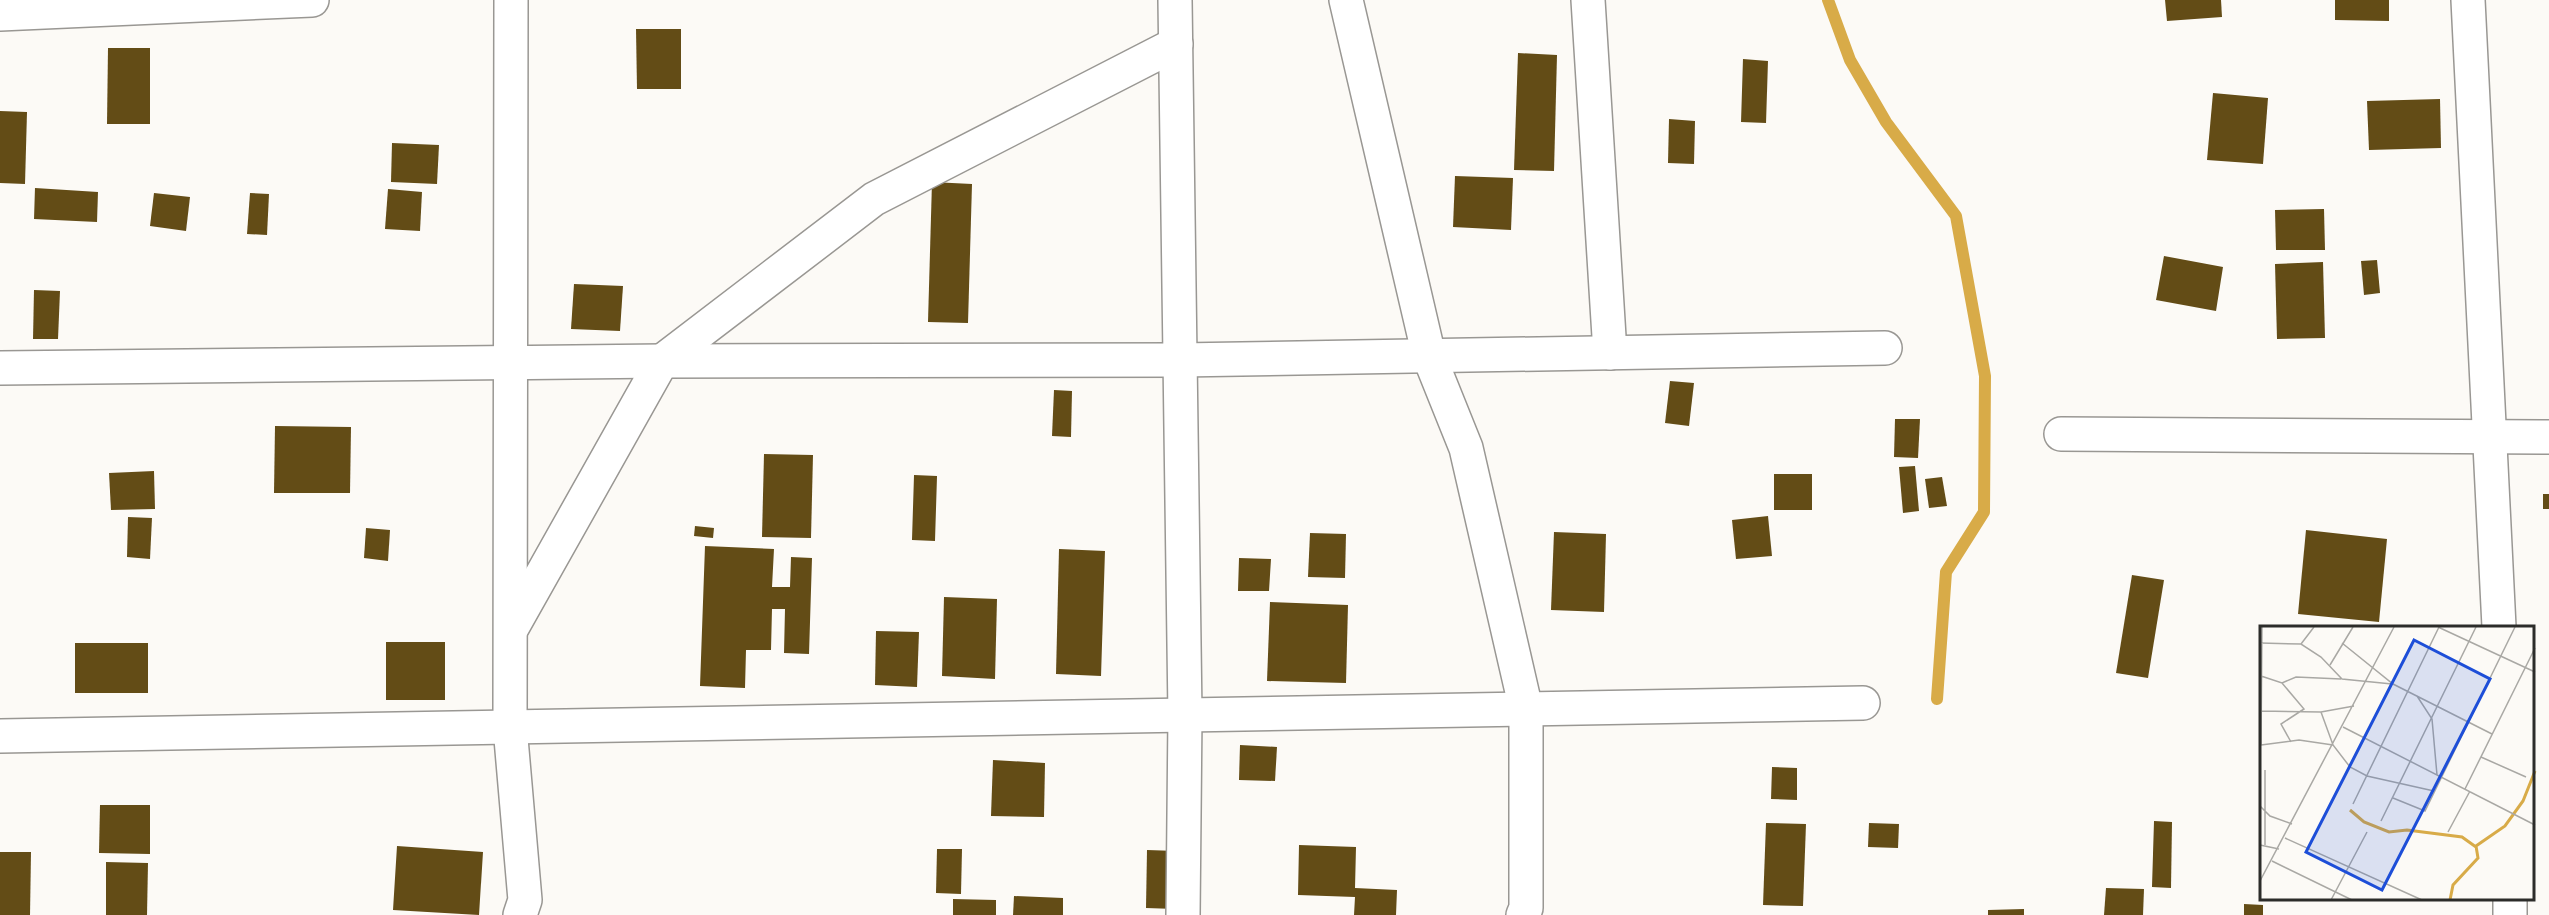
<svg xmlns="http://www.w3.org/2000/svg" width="2549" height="915" font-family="'IBM Plex Sans',sans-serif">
<rect width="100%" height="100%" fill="#fcfaf6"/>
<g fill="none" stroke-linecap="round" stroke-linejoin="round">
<path stroke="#d8ab48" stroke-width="12" d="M1828,0L1850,60L1886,122L1956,216L1985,376L1984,512L1946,572L1937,699"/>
</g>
<g fill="#634c16">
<path d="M2165,0H2221L2222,17L2167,21Z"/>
<path d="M2335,0H2389V21L2335,20Z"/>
<path d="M636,29H681V89H637Z"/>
<path d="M108,48H150V124H107Z"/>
<path d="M1518,53L1557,55L1554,171L1514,170Z"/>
<path d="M1743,59L1768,61L1766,123L1741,122Z"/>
<path d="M2213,93L2268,98L2263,164L2207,160Z"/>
<path d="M2440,99L2441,148L2369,150L2367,101Z"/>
<path d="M0,111L27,112L25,184L0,183Z"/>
<path d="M1669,119L1695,121L1694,164L1668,163Z"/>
<path d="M392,143L439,145L437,184L391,182Z"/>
<path d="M1455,176L1513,178L1511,230L1453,227Z"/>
<path d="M932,182L972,184L968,323L928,322Z"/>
<path d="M35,188L98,192L97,222L34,219Z"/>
<path d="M388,189L422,192L420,231L385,229Z"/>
<path d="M154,193L190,197L186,231L150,226Z"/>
<path d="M250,193L269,194L267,235L247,234Z"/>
<path d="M2324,209L2325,250H2276L2275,210Z"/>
<path d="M2164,256L2223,267L2216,311L2156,300Z"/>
<path d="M2377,260L2380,293L2364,295L2361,261Z"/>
<path d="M2323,262L2325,338L2277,339L2275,264Z"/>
<path d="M574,284L623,286L620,331L571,329Z"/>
<path d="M34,290L60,291L58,339H33Z"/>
<path d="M1670,381L1694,383L1689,426L1665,423Z"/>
<path d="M1054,390L1072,391L1071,437L1052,436Z"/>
<path d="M1895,419H1920L1918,458L1894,457Z"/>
<path d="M275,426L351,427L350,493H274Z"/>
<path d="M764,454L813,455L811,538L762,537Z"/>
<path d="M1915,466L1919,511L1903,513L1899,467Z"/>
<path d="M154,471L155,509L111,510L109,473Z"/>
<rect x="1774" y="474" width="38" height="36"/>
<path d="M914,475L937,476L935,541L912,540Z"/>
<path d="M1942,477L1947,506L1929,508L1925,479Z"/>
<rect x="2543" y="494" width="6" height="15"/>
<path d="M1768,516L1772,556L1736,559L1732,520Z"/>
<path d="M128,517L152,518L150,559L127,557Z"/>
<path d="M695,526L714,528L713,538L694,536Z"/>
<path d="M366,528L390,530L388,561L364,558Z"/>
<path d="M2306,530L2387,539L2379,622L2298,614Z"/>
<path d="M1554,532L1606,534L1604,612L1551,610Z"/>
<path d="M1310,533L1346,534L1345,578L1308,577Z"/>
<path d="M705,546L774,549L772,587H790L791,557L812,558L809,654L784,653L785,609H772L771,650H746L745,688L700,686Z"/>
<path d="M1059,549L1105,551L1101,676L1056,674Z"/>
<path d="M1239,558L1271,559L1269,591H1238Z"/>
<path d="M2132,575L2164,580L2148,678L2116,673Z"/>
<path d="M944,597L997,599L995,679L942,676Z"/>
<path d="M1270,602L1348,605L1346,683L1267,681Z"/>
<path d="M876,631L919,632L917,687L875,685Z"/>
<rect x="386" y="642" width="59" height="58"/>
<rect x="75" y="643" width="73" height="50"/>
<path d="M1240,745L1277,747L1275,781L1239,780Z"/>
<path d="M993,760L1045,763L1044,817L991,816Z"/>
<path d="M1772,767L1797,768V800L1771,799Z"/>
<path d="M100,805H150V854L99,853Z"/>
<path d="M2154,821L2172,822L2171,888L2152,887Z"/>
<path d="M1766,823L1806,824L1803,906L1763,905Z"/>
<path d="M1869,823L1899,824L1898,848L1868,847Z"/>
<path d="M1299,845L1356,847L1355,888L1397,890L1396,915H1354L1355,897L1298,895Z"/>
<path d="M397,846L483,852L479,915L393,910Z"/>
<path d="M937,849H962L961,894L936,893Z"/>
<path d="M1147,850L1177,851L1175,909L1146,908Z"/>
<path d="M0,852H31L30,915H0Z"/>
<path d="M106,862L148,863L147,915H106Z"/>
<path d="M2106,888L2144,889L2143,915H2104Z"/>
<path d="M1014,896L1063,898V915H1013Z"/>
<path d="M953,899L996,900V915H953Z"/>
<path d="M2244,904L2263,905V915H2244Z"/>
<path d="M2024,909V915H1988V910Z"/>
</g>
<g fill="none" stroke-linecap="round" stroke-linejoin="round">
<defs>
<g id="minor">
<path d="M511,0L510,727L525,900L520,915"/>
<path d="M1175,0L1185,715L1183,915"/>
<path d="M1346,0L1429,356L1466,448L1526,709V908L1523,915"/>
<path d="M1588,0L1610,353"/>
<path d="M2468,0L2499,627"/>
<path d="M0,14L312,0"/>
<path d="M0,368L662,361L1180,360L1885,348"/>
<path d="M2061,434L2549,437"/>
<path d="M513,626L662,361L874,199L1176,44"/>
<path d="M0,736L1863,703"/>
<path d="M2510,898V915"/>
</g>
</defs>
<use href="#minor" stroke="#999793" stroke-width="36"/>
<use href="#minor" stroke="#fff" stroke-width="33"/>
</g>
<g transform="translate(2260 626)">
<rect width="274" height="274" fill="#fcfaf6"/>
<path fill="none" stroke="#d8ab48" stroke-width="3" d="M90,184L104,196L129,206L147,204L202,211L216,221M190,274L193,259L218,232L216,220L245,200L263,175L275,145"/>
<path fill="none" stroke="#a9a8a4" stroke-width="1.5" d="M178,1L275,46M0,17L41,18L61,31L82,53L132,58M82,17L133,58L232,108M41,18L54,1M70,39L93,1M1,50L22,57L36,51L81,53M22,57L44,83L21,98L31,116M157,70L172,93L177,149M1,85L61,86L94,80M61,86L73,119L90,141L107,150L174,165M83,101L275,199M1,119L2,1M1,119L39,114L73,119M221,131L266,151M205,163L275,22M133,172L165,185L255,1M93,178L179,1M0,180L10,190L32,198M121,195L216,1M188,206L210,165M25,212L162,274M0,219L19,223M5,219V144M12,235L92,274M0,255L134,1M71,274L107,206"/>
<path fill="#1d4ed8" fill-opacity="0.15" stroke="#1d4ed8" stroke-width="3" d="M154,14L230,53L122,264L46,226Z"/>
<rect width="274" height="274" fill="none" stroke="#2c2c2a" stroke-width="3"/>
</g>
</svg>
